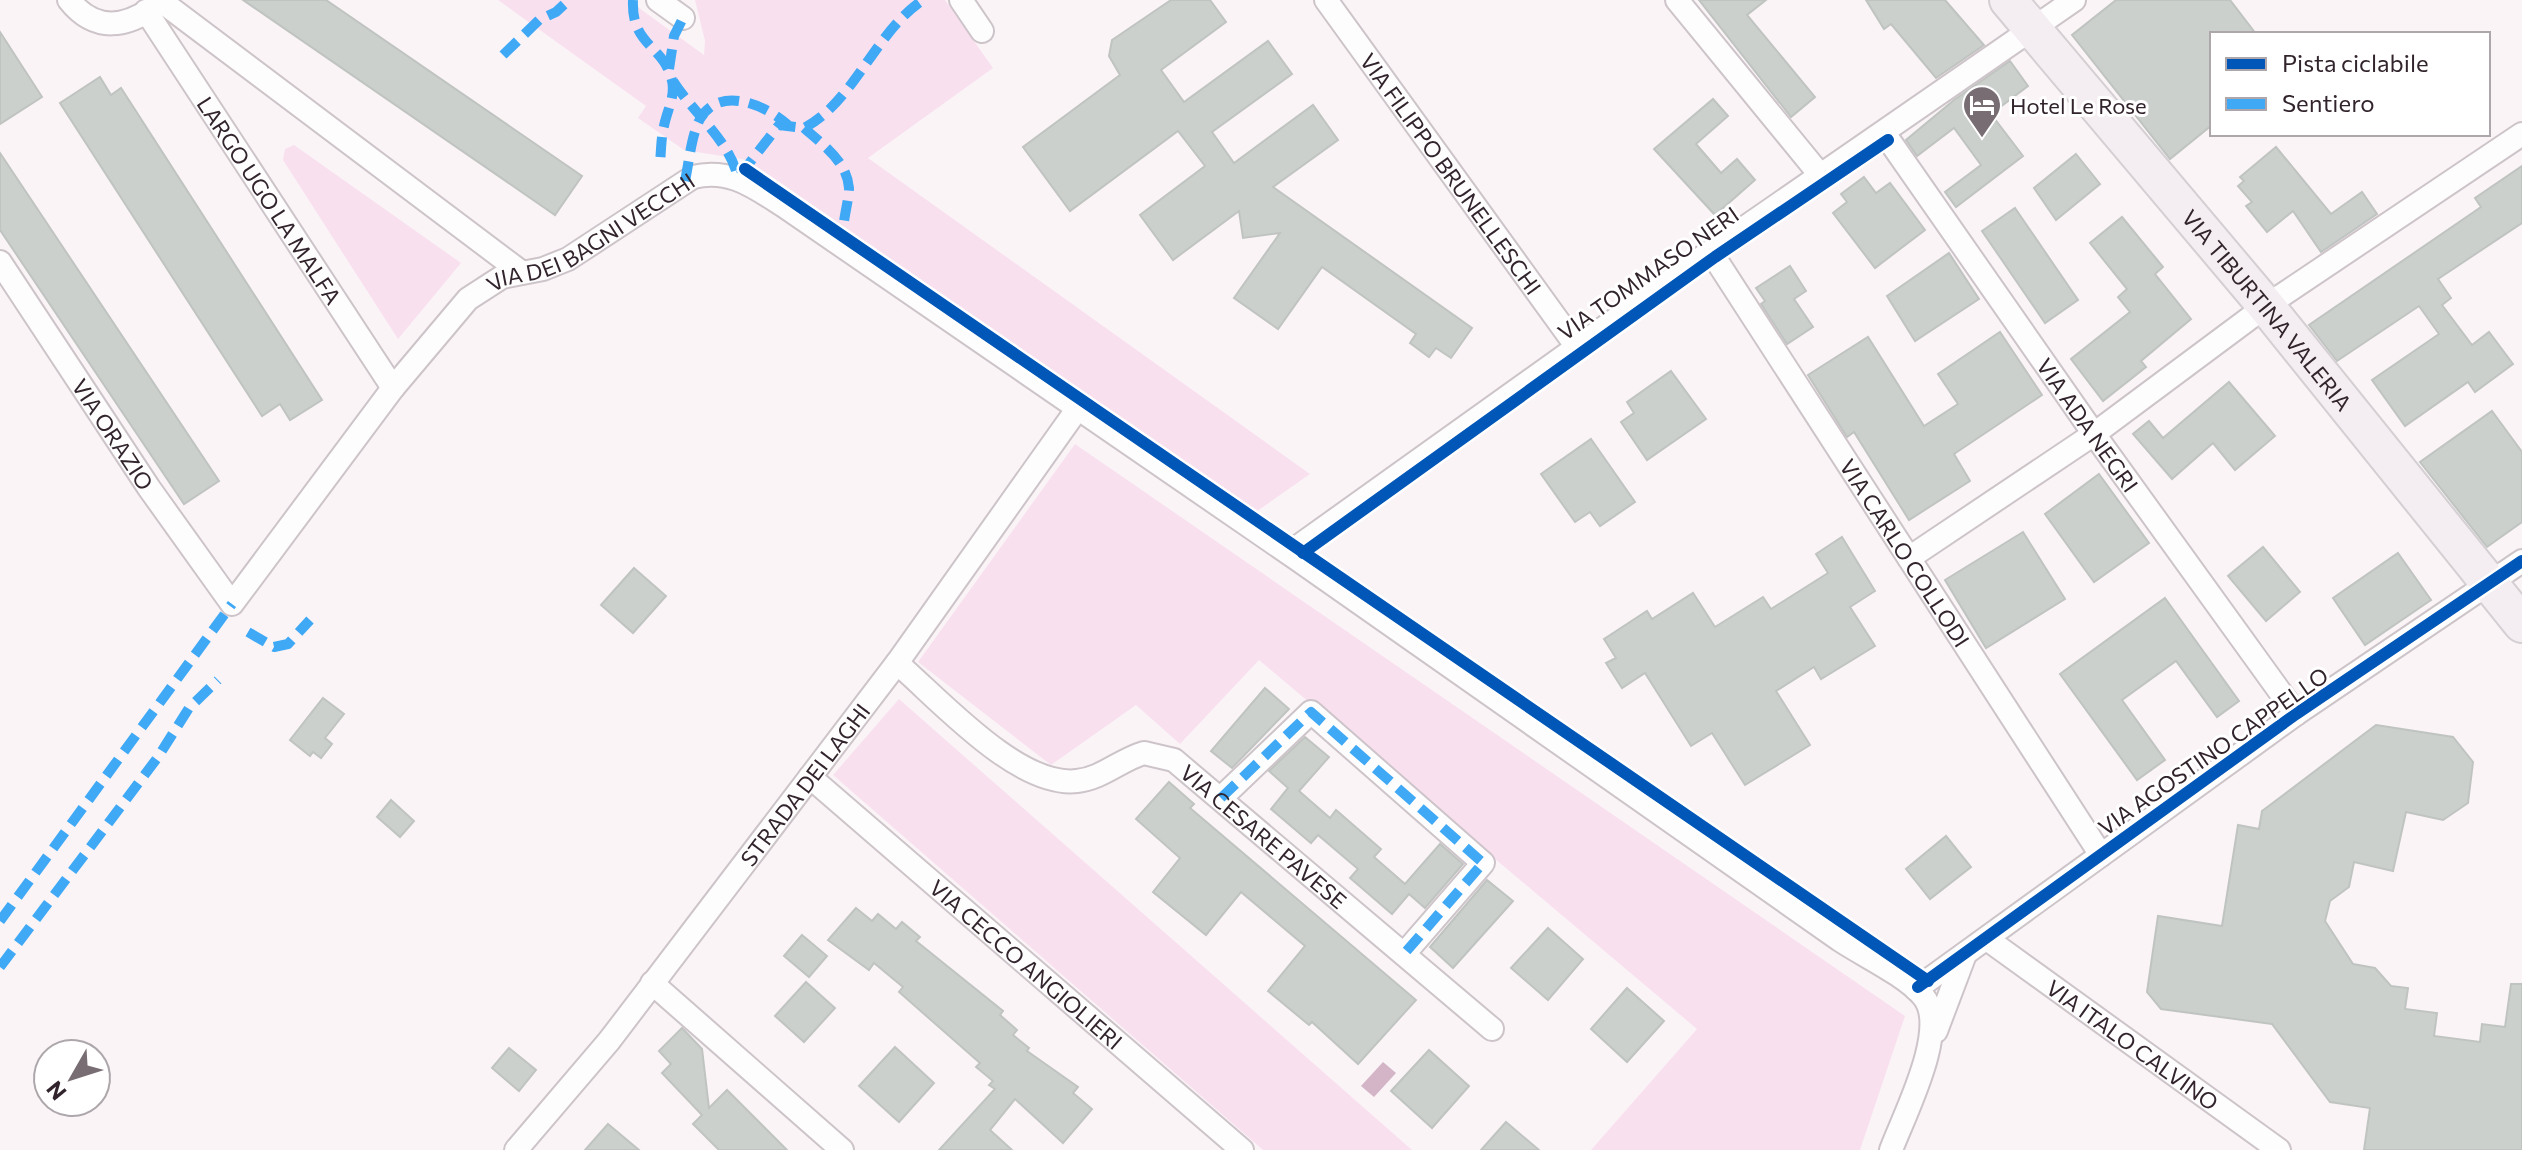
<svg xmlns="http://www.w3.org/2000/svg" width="2522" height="1150" font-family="Commissioner,sans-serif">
<rect width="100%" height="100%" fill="#faf4f7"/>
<g fill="#f9e0ef">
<path d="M498,0H628L704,55L705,41L695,0H945L993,68L868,158L1310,474L1253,514L747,160L684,150L638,118L646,106Z"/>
<path d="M294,145L461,263L398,339L283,160L285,149Z"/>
<path d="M1075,444L1905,1016L1860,1150H1591L1697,1029L1259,660L1180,744L1136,705L1051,765L918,662Z"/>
<path d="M899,699L1412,1150H1263L833,775Z"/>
</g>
<path fill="#d4b4c7" d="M1383,1062L1396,1073L1374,1097L1361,1086Z"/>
<g fill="#ccd0cd" stroke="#c0c4c1" stroke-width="2">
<path d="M243,0H326L582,176L555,215Z"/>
<path d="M1171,0H1210L1226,22L1161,70L1184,102L1268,41L1292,74L1212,132L1234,163L1313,105L1338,140L1273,187L1472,328L1451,358L1436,348L1429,357L1410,343L1416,334L1322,267L1278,329L1234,298L1280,233L1243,238L1239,211L1173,260L1140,215L1205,166L1178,131L1070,211L1023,147L1120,75L1109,56L1112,40Z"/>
<path d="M1699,0H1766L1747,15L1815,97L1791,117Z"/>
<path d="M1866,0H1945L1984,45L1936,78L1891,24L1884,29Z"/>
<path d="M2116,0H2230L2256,34H2212V125L2170,159L2072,35Z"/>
<path d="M0,32L42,97L0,124Z"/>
<path d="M2010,61L2028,86L1991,114L2023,156L1956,207L1945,192L1981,165L1954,128L1917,156L1906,140L1954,100Z"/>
<path d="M100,77L111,95L121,88L322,400L290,420L280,404L262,416L60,103Z"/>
<path d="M1713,99L1728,116L1696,144L1721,173L1737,159L1755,180L1715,215L1654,149Z"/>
<path d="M2276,147L2331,214L2362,192L2377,214L2321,252L2293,211L2267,232L2246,206L2252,202L2238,186L2244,181L2240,177Z"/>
<path d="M0,153L219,481L184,504L0,230Z"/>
<path d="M2076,154L2100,184L2056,220L2034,188Z"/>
<path d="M2522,166V223L2438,279L2451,298L2442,305L2472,345L2489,332L2513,364L2475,392L2468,382L2405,426L2372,380L2439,334L2419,306L2337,361L2309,325L2481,207L2475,198Z"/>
<path d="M1864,177L1876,193L1890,183L1925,230L1875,268L1833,213L1847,202L1841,194Z"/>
<path d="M2015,208L2078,300L2045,323L1982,231Z"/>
<path d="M2122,217L2163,267L2155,274L2191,319L2141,361L2146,367L2103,401L2071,359L2130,312L2118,297L2127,289L2090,243Z"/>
<path d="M1949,253L1979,299L1915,341L1887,296Z"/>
<path d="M1790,266L1806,291L1794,299L1813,327L1787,344L1761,304L1765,301L1756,288Z"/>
<path d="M2000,332L2042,395L1954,454L1970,481L1909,520L1854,432L1847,437L1808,375L1868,337L1924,426L1958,404L1938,374Z"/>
<path d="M1671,371L1706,419L1647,460L1621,422L1634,413L1627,402Z"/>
<path d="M2229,382L2275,436L2235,470L2213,443L2172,479L2133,434L2149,421L2163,438Z"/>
<path d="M2492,411L2522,452V522L2487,547L2420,462Z"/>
<path d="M1591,439L1635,502L1600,526L1590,512L1575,522L1541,474Z"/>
<path d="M2099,474L2149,543L2094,582L2045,514Z"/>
<path d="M2023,532L2065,599L1986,648L1945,580Z"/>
<path d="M1842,537L1875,591L1850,607L1875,646L1821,679L1814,667L1776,691L1810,745L1745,785L1712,733L1691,746L1645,673L1622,688L1606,663L1616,658L1604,639L1647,611L1652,619L1693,593L1715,627L1763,597L1771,609L1828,573L1816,554Z"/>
<path d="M2263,547L2300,592L2266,621L2228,576Z"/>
<path d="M2398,553L2431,600L2365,645L2333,598Z"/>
<path d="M634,568L666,596L633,633L601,605Z"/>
<path d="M2165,598L2239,701L2217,717L2176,661L2122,700L2165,760L2137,780L2060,674Z"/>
<path d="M1265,688L1289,709L1232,768L1211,751Z"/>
<path d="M323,698L344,714L325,738L332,744L321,758L313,752L310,756L290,740Z"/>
<path d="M2376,725L2453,737L2473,762L2468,803L2443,820L2406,812L2393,871L2354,862L2349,887L2330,901L2325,921L2353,964L2375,968L2391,986L2408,988L2405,1009L2437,1013L2434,1036L2480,1042L2482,1024L2505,1027L2511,984H2522V1150H2364L2370,1108L2330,1102L2272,1024L2161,1009L2147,992L2158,916L2222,926L2238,825L2259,829L2262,811Z"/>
<path d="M1305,737L1329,757L1299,791L1330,818L1336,810L1381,849L1374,857L1405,884L1440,844L1463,864L1425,908L1409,894L1392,914L1350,878L1358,869L1318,835L1311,843L1271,809L1288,788L1269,771Z"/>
<path d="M1169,782L1194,804L1190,808L1416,1000L1358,1064L1312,1022L1309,1025L1268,991L1305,946L1241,892L1206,935L1153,892L1180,858L1136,819Z"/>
<path d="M391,800L414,821L400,837L377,817Z"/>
<path d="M1946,836L1971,867L1930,899L1906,869Z"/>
<path d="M1487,880L1513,901L1453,968L1430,947Z"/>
<path d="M856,908L872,921L878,914L896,929L902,922L920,937L916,941L1003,1011L1000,1015L1017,1030L1013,1035L1029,1048L1027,1051L1078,1087L1073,1093L1092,1109L1063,1143L1015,1099L990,1130L1012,1150H939L995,1089L989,1085L993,1081L976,1067L980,1063L899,992L903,987L874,963L869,970L828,940Z"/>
<path d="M1548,928L1583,959L1548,1000L1511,968Z"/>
<path d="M802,935L827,956L809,977L784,956Z"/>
<path d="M806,982L835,1008L804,1042L775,1016Z"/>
<path d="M1627,988L1664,1021L1627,1062L1591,1029Z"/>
<path d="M682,1028L702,1049L709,1108L727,1090L787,1150H719L693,1124L702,1115L662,1073L671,1064L659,1051Z"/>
<path d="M895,1047L934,1083L899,1122L859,1086Z"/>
<path d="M509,1048L536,1070L519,1091L492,1068Z"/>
<path d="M1429,1050L1469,1086L1432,1128L1391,1091Z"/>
<path d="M1506,1122L1539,1150H1481Z"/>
<path d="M608,1124L639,1150H585Z"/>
</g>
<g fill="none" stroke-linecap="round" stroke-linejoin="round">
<defs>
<g id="minor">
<path d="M69,0C95,33 127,28 158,4"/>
<path d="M658,0L683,18"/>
<path d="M961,0L982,31"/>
<path id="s1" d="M1326,0L1577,347"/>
<path d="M1677,0L1821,176"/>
<path d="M161,1L521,272"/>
<path id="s2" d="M146,11L393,388"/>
<path id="s3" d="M1884,133L2094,434L2296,714"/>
<path id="s4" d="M1711,252L2101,855"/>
<path id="s5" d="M0,262L149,488L232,604L393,388L468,299L502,277L543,269L568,259L693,177C730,168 754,187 784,206L1297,559L1840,940C1864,956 1905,975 1923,996C1950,1028 1904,1115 1891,1150"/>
<path d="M1289,553L1721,244L2074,0"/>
<path d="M1909,558L2094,434L2266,306L2522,134"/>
<path id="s6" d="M897,663C939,699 1018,788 1077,781C1103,778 1120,760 1144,753L1174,760L1492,1029"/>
<path id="s7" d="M810,777L1242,1150"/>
<path d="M1221,798L1311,712L1483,863L1404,954"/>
<path id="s8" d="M1987,939L2279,1150"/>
<path d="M652,983L842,1150"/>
<path d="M1916,989L2296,714L2522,561"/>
<path d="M1936,1031L1964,957"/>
<path id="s9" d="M516,1150L609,1041L897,663L1078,408"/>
</g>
<g id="primary">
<path id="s10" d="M2008,0L2266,306L2522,624"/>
</g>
</defs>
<use href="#minor" stroke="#cdc4c9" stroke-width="26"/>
<use href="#primary" stroke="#d4cfd2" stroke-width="40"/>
<use href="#minor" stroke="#fefdfe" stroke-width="22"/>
<use href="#primary" stroke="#f4edf1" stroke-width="36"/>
<g stroke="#3fa9f5" stroke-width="10" stroke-dasharray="20 10" stroke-linecap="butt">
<path d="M633,0C631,45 662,45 671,77C677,94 667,110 664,126C661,138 661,152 660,164"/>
<path d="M503,55L539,20L556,12L569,0"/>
<path d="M669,69L674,36L683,18"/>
<path d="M673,81C694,114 730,141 738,178"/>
<path d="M804,128C822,144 847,161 849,188C849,201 842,221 843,239"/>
<path d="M740,175L779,125L804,128C854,102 875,32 923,0"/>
<path d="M685,181C689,163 691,136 700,119C720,84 767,106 788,125"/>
<path d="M248,632L274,647L288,644L310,620"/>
<path d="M1221,798L1311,712L1483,863L1404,954"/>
<path d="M0,921L232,604"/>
<path d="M0,967L158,757L189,708L218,680"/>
</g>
<defs>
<g id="cycleway">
<path d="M745,169L1928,981"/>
<path d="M1303,553L1715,257L1888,140"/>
<path d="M1918,987L2296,714L2522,561"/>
</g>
</defs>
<use href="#cycleway" stroke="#fff" stroke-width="17"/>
<use href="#cycleway" stroke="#0057b8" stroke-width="12"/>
</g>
<defs>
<symbol id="hotel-pin" viewBox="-11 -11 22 30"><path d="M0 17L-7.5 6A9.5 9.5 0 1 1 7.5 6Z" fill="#786d73" stroke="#fff"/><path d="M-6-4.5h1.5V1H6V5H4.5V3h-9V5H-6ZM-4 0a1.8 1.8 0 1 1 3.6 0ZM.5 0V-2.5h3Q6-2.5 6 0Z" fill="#fff"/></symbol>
</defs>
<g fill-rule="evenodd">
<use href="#hotel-pin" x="1960" y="83" width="44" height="60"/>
</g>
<g text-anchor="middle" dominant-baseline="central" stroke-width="6" stroke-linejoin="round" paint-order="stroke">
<g font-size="22" fill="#32242c" stroke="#fff" text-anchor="start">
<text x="2010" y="105">Hotel Le Rose</text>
</g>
<g font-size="22" fill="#32242c" stroke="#fff">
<text stroke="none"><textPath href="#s1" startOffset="214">VIA FILIPPO BRUNELLESCHI</textPath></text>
<text stroke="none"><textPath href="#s2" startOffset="226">LARGO UGO LA MALFA</textPath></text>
<text stroke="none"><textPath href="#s5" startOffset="940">VIA DEI BAGNI VECCHI</textPath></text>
<text transform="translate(1648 273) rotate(-35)">VIA TOMMASO NERI</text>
<text stroke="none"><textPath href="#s10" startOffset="404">VIA TIBURTINA VALERIA</textPath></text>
<text stroke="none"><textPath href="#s3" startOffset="356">VIA ADA NEGRI</textPath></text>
<text stroke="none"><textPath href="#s5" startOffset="206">VIA ORAZIO</textPath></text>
<text stroke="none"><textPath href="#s4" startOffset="358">VIA CARLO COLLODI</textPath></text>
<text transform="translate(2213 751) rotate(-35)">VIA AGOSTINO CAPPELLO</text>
<text stroke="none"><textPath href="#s9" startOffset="466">STRADA DEI LAGHI</textPath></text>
<text stroke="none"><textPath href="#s6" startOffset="442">VIA CESARE PAVESE</textPath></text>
<text stroke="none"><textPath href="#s7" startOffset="286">VIA CECCO ANGIOLIERI</textPath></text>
<text stroke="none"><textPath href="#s8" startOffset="180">VIA ITALO CALVINO</textPath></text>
</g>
</g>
<rect x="2210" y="32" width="280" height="104" fill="#ffffff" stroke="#ada7ab" stroke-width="2"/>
<rect x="2226" y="58" width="40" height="12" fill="#0057b8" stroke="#ada7ab" stroke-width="2"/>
<text x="2282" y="72" font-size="24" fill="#32242c">Pista ciclabile</text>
<rect x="2226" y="98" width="40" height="12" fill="#3fa9f5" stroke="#ada7ab" stroke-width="2"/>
<text x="2282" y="112" font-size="24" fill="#32242c">Sentiero</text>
<g transform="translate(72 1078) rotate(231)"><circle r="38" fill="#ffffff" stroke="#ada7ab" stroke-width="2"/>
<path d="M0-6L14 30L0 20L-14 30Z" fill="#786d73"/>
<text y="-12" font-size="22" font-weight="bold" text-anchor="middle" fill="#32242c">N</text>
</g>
</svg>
